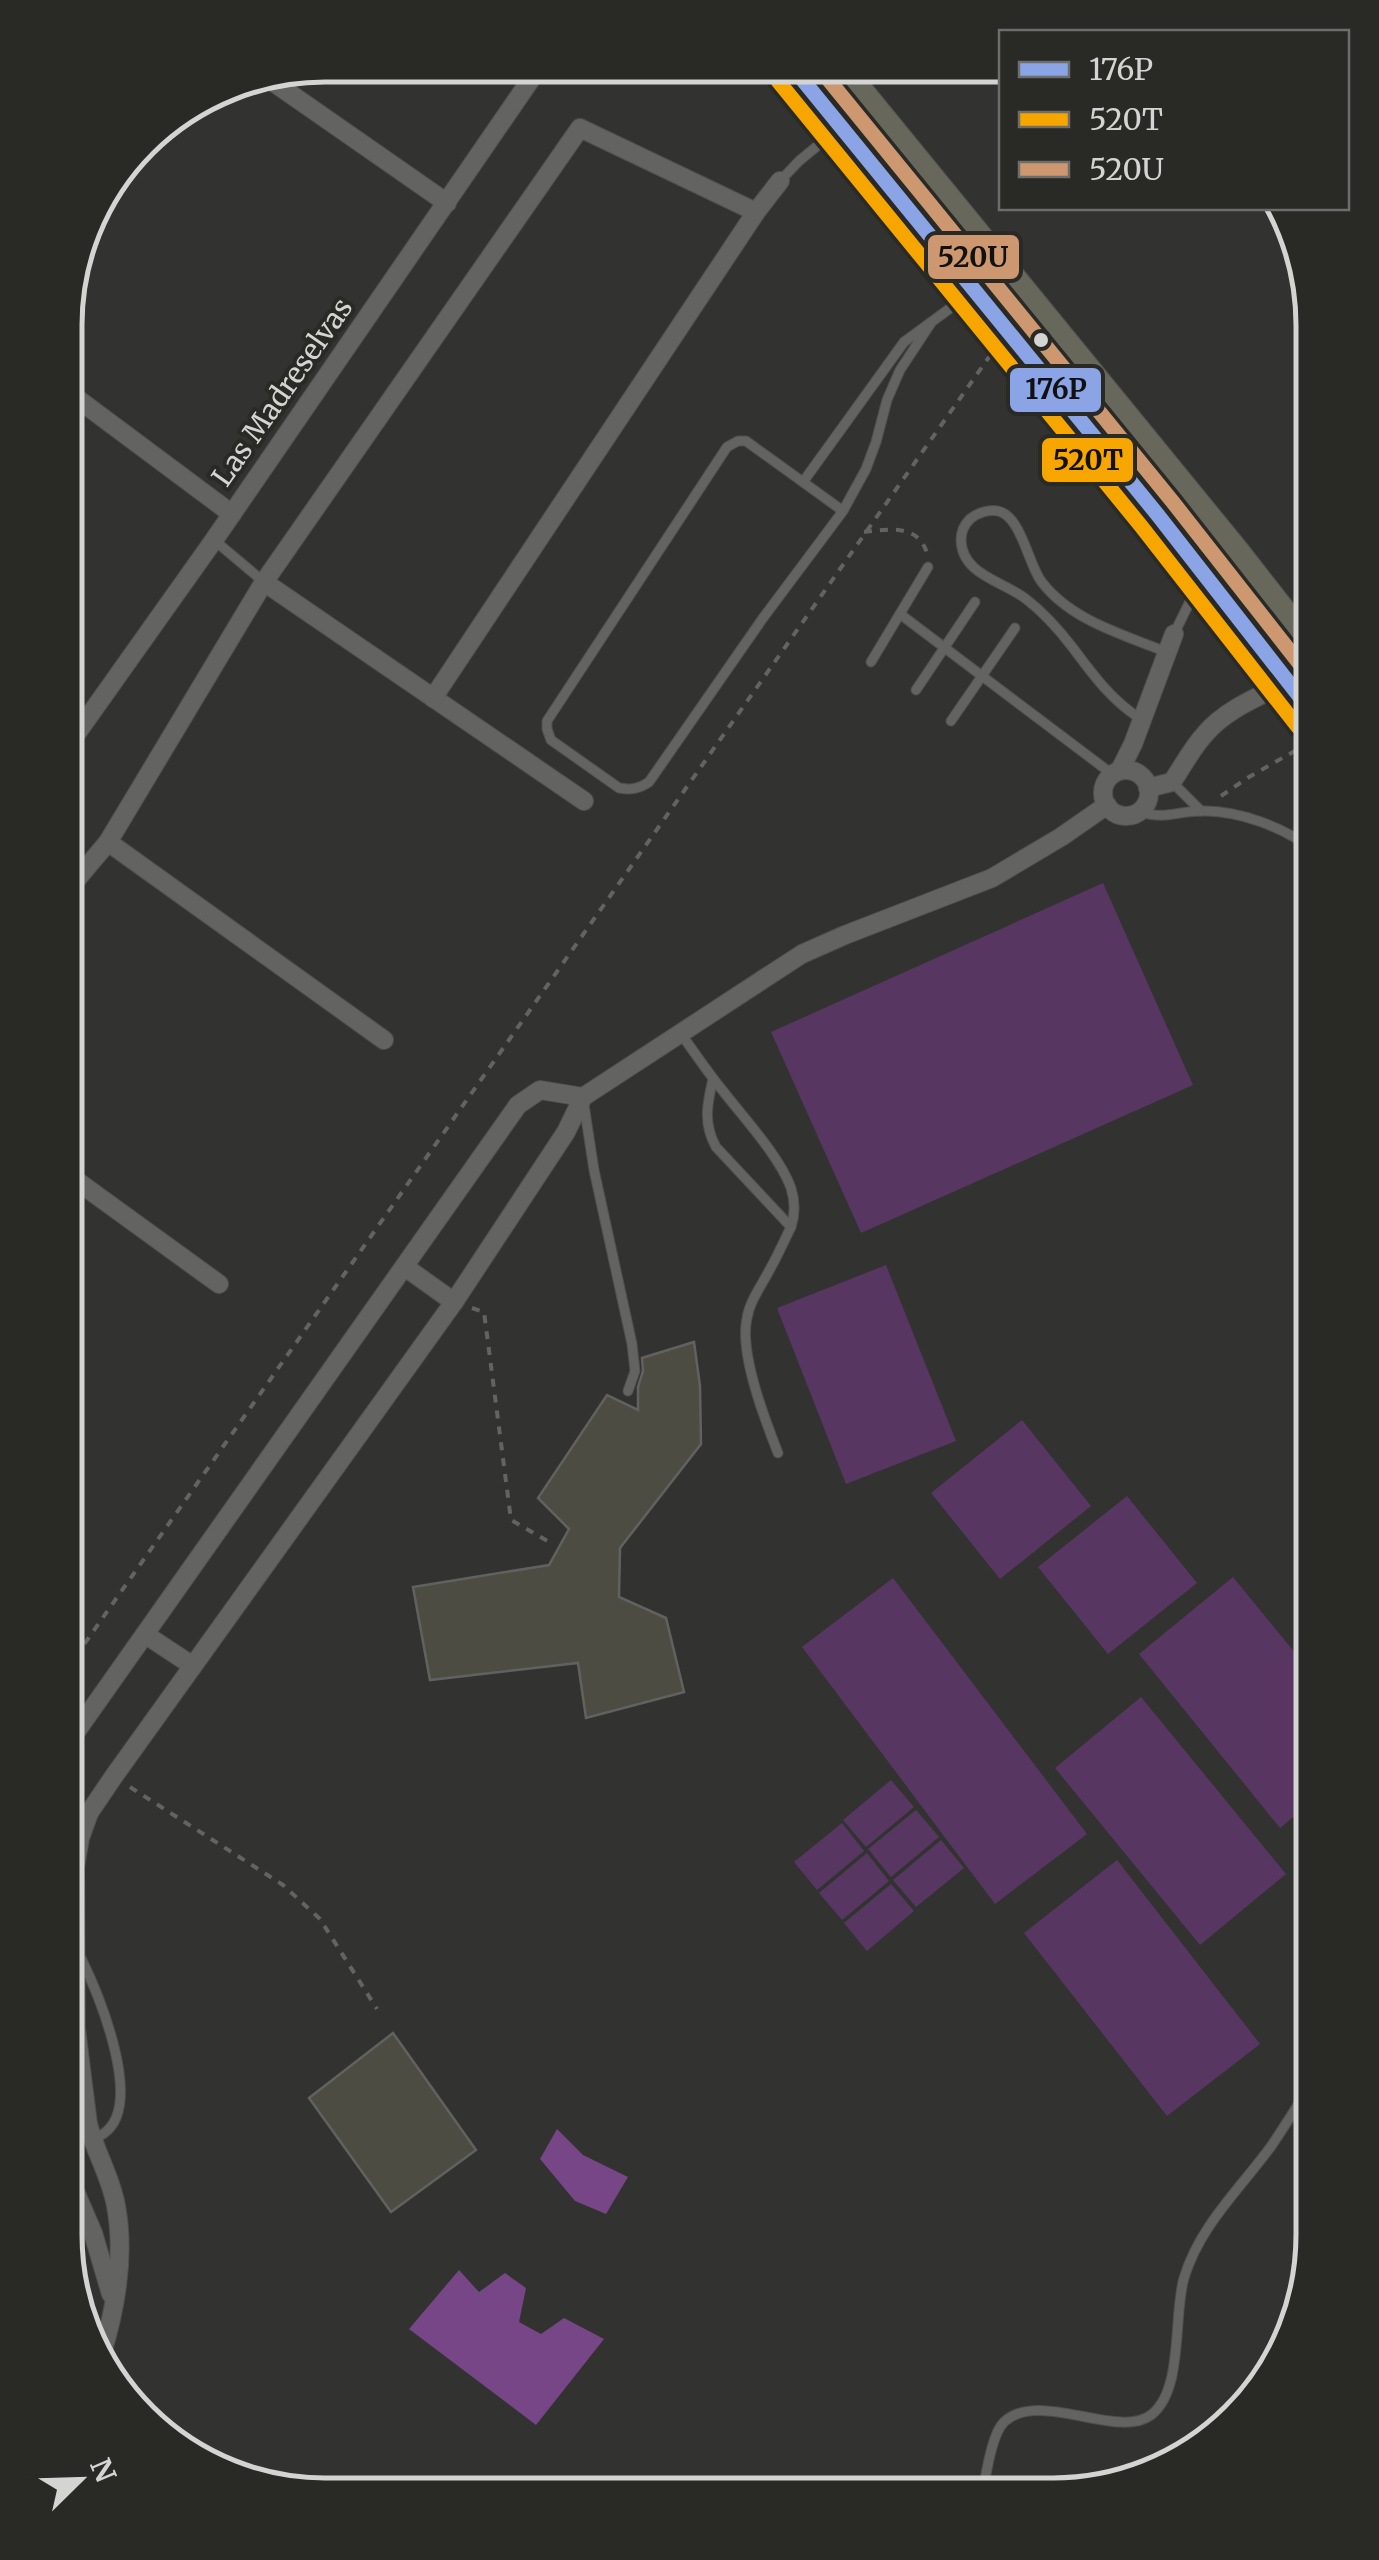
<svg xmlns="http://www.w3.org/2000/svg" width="1379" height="2560" font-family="Merriweather,serif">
<rect width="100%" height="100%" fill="#323231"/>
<g fill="#583662">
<path d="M1103,883L1193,1085L861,1233L771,1032Z"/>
<path d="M886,1265L956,1441L846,1484L777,1308Z"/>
<path d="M1022,1420L1091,1506L1000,1579L931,1493Z"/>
<path d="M1127,1496L1197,1583L1108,1654L1038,1567Z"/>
<path d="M1233,1577L1314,1676V1800L1280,1828L1139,1654Z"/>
<path d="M893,1578L1087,1834L995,1904L802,1647Z"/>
<path d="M1141,1697L1286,1874L1200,1945L1055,1768Z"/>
<path d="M891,1780L914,1807L866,1847L843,1820Z"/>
<path d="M916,1810L939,1837L891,1877L868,1849Z"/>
<path d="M842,1823L864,1851L817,1890L794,1862Z"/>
<path d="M941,1840L964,1868L916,1907L893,1880Z"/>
<path d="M867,1853L889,1881L842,1920L819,1893Z"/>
<path d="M1117,1860L1260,2044L1167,2116L1024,1933Z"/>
<path d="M891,1884L914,1911L867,1951L844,1923Z"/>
</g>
<g fill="#764686">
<path d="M557,2129L583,2155L628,2177L606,2214L575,2201L540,2159Z"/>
<path d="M459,2270L479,2292L505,2273L526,2288L519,2322L541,2334L564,2318L604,2339L536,2425L409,2329Z"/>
</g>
<g fill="#4d4c42" stroke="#616160" stroke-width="2.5">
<path d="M694,1342L700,1386L701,1444L620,1548L619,1597L666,1618L684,1692L586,1718L578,1663L430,1680L413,1587L549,1565L569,1529L538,1498L607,1395L638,1410V1387L643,1371L642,1358Z"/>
<path d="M393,2033L476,2150L391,2212L309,2098Z"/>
</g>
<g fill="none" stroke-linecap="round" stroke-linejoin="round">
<defs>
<g id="service">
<path d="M780,181L799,161L867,105"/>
<path d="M803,482L904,342L975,290L1004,274"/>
<path d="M843,511L746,441H738L727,447L547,721V729L551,740L619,788C631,790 639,789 649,782L763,618L843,511L866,469L876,442L887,400L900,370L931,323"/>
<path d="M214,540L264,582"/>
<path d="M900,614L1112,774"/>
<path d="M1174,634L1198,585L1234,554"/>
<path d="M871,662L928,567"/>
<path d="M916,690L975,602"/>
<path d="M1141,719C1112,701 1094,676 1073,648C1060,631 1043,612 1026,599C1003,581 962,575 961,540C961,532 964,525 970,519C977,513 989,509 998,511C1021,516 1028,563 1041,581C1070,620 1122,634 1166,652"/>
<path d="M951,721L1015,628"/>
<path d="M1172,782L1201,811"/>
<path d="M1139,812C1169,820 1175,811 1202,811C1240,810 1284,828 1314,850"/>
<path d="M681,1034C695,1053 708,1073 723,1091C744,1118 780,1157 791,1188C795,1201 795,1215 791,1227C784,1241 778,1255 770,1269C762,1285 750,1300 747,1318C739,1353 765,1420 778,1453"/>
<path d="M713,1079C707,1104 703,1124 716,1147L791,1227"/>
<path d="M584,1105L594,1170L632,1344L635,1371L628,1391"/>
<path d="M65,2138C78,2138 92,2141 103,2134C146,2106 98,1993 81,1958"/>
<path d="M982,2495C986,2477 991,2435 1004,2422C1039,2389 1118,2440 1151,2415C1184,2390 1173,2315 1184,2278C1200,2225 1241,2188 1272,2145C1286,2124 1300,2102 1313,2081"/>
</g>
<g id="minor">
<path d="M266,77L447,203"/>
<path d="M67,391L232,514"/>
<path d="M264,582L584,801"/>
<path d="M433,698L756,212L780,181"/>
<path d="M67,747L214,540L540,66"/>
<path d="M1120,770L1133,744L1174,634"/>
<circle cx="1126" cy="793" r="23"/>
<path d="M1148,788L1172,782C1183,766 1192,748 1205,734C1226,709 1260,696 1288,682"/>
<path d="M108,842L384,1040"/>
<path d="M66,892L108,842L264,582L580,128L756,212"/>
<path d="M66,1173L219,1284"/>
<path d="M405,1267L454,1302"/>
<path d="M146,1635L193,1666"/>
<path d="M66,1746L518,1105L540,1090L583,1097"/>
<path d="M65,2168L93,2233L111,2294"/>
<path d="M102,2353C116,2307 125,2254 116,2206C111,2177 95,2152 88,2124L76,2029L75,1867L80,1838L89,1813L114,1776L454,1302L566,1132L583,1097L802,954L845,935L992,878L1061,837L1107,805"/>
</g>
<g id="primary">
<path d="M793,68L1157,514L1314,715"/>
<path d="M840,68L1236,553L1314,653"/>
</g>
</defs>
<use href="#service" stroke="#4f4f4e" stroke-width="11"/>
<use href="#minor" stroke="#4f4f4e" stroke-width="20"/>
<use href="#primary" stroke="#4f4f4e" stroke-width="30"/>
<g stroke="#636362" stroke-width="4" stroke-dasharray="8 8" stroke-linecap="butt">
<path d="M864,532C889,529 918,524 927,553"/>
<path d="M1221,796L1249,777L1314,740"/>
<path d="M472,1308L484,1312L511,1520L551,1543"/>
<path d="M66,1670L994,350"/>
<path d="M130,1787L283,1885L320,1919L377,2009"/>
</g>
<use href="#service" stroke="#636362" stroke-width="9"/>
<use href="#minor" stroke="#636362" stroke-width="18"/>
<use href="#primary" stroke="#68675c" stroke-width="28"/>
<defs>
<path id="bus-1" d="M793,68L1157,514L1314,715"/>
<path id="bus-2" d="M778,81L1141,526L1298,727"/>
<path id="bus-3" d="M819,68L1172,501L1314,682"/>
</defs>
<use href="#bus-1" stroke="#292926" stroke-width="22"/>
<use href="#bus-2" stroke="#292926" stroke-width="22"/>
<use href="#bus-3" stroke="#292926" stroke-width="22"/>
<use href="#bus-1" stroke="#8aa4e6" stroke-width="15"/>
<use href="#bus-2" stroke="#f7a600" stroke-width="15"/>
<use href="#bus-3" stroke="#cd976f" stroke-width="15"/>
</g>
<circle fill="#d4d4d2" stroke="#292926" stroke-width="4" cx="1041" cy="340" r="9"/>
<g text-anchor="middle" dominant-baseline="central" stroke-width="8" stroke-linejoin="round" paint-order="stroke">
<g font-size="28" fill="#d4d4d2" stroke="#292926">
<text transform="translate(282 392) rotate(-55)">Las Madreselvas</text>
</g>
</g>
<path d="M0 0H1379V2560H0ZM325 82H1053A243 243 0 0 1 1296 325V2235A243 243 0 0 1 1053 2478H325A243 243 0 0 1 82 2235V325A243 243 0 0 1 325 82Z" fill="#292926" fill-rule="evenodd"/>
<path fill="none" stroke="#d4d4d2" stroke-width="5" d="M325 82H1053A243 243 0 0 1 1296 325V2235A243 243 0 0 1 1053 2478H325A243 243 0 0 1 82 2235V325A243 243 0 0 1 325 82Z"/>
<g stroke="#292926" stroke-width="4">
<rect x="926" y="233" width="95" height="48" rx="10" fill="#cd976f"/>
<rect x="1008" y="366" width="95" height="48" rx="10" fill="#8aa4e6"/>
<rect x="1040" y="436" width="95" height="48" rx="10" fill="#f7a600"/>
</g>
<g font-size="28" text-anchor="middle" font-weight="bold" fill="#111">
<text x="973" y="267">520U</text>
<text x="1056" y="399">176P</text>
<text x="1088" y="470">520T</text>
</g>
<rect x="999" y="30" width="350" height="180" fill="#292926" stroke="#6d6d6b" stroke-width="2.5"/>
<rect x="1019" y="62" width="50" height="15" fill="#8aa4e6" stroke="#6d6d6b" stroke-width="2.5"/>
<text x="1089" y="80" font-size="30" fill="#d4d4d2">176P</text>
<rect x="1019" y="112" width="50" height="15" fill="#f7a600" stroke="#6d6d6b" stroke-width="2.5"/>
<text x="1089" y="130" font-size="30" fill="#d4d4d2">520T</text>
<rect x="1019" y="162" width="50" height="15" fill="#cd976f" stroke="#6d6d6b" stroke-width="2.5"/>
<text x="1089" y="180" font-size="30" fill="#d4d4d2">520U</text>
<g transform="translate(80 2480) rotate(67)" stroke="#292926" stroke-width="8" paint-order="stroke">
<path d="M0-8L18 38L0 25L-18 38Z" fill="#d4d4d2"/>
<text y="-15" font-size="28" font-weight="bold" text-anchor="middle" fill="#d4d4d2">N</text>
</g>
</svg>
